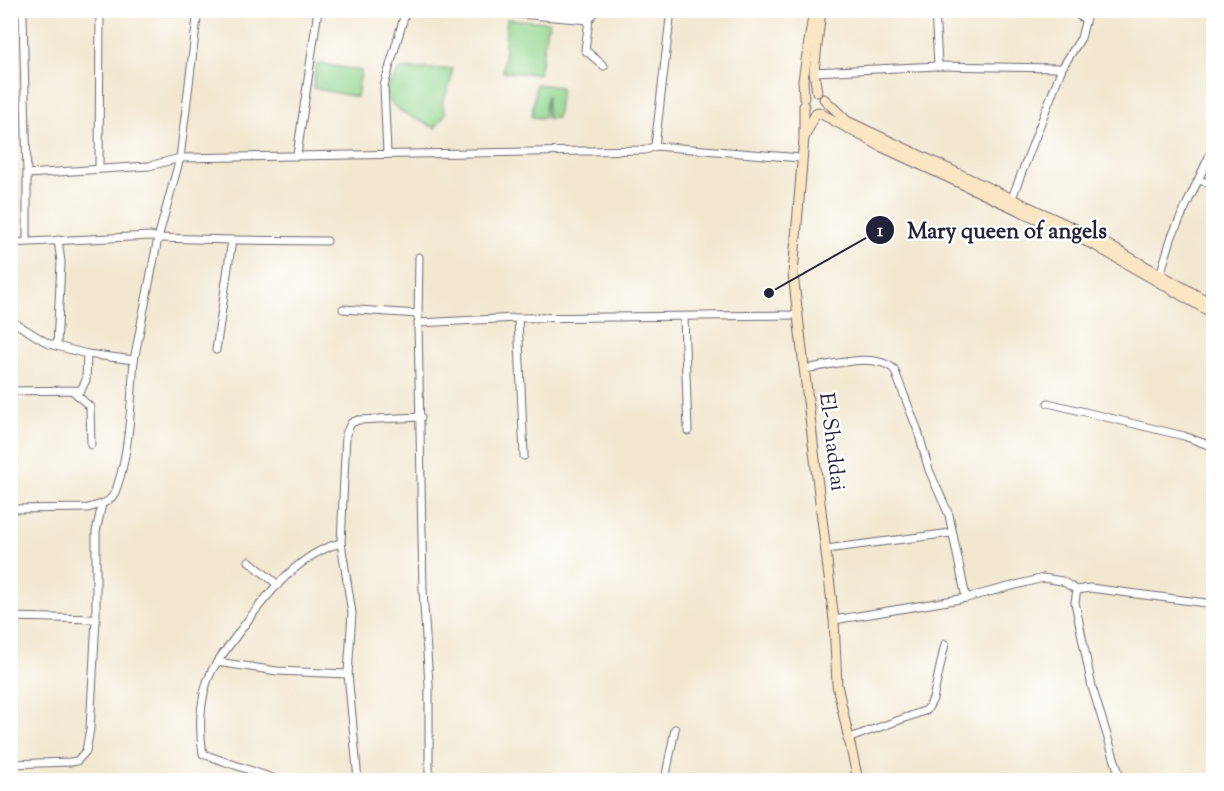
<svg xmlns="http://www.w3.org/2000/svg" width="1224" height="791" font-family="'Sorts Mill Goudy',serif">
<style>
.green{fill:#92d68e;stroke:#5a7c64;stroke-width:1.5}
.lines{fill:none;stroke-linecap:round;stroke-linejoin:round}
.street-casing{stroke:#6b676f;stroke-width:9}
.secondary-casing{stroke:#6b676f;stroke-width:11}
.street{stroke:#fff;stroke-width:7}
.secondary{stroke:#fbe6c3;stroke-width:9}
.labels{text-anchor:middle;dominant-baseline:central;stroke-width:5;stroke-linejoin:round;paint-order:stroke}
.street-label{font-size:21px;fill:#22223b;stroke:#fff}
.leader{fill:none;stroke:#22223b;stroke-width:2}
.callout-dot{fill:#22223b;stroke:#fff;stroke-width:2}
.mark-label{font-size:18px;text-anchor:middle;font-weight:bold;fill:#fff}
.callout-label{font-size:22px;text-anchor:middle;font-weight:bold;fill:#22223b;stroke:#fff;stroke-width:5;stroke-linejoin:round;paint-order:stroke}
</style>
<rect width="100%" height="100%" fill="#fff"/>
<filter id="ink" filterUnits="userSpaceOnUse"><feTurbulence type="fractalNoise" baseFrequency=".0167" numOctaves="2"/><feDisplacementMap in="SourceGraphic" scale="12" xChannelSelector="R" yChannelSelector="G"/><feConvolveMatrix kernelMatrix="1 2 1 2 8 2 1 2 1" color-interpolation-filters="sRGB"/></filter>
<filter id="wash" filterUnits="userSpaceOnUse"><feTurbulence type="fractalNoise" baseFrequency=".008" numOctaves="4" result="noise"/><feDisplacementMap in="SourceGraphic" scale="24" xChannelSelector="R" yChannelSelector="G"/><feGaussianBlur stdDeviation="1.35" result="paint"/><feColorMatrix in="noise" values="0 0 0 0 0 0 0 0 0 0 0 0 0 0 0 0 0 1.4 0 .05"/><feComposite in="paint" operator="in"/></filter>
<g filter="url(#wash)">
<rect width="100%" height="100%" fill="#f2e8d0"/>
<!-- green -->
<g class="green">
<path d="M507,19L548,22L550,26L547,27L539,74L503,72Z"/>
<path d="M324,64L361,71L357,97L313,88L316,65Z"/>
<path d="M400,69H452L451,81L442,104L446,113L435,128C416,117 394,114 384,91Z"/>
<path d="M536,84L561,87L557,118H547V94L544,118L532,117Z"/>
</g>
</g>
<g filter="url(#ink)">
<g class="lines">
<defs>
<g id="street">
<path d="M198,10L180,158L646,150L655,146L801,158"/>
<path d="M420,10L484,11L589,20L596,10"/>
<path d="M935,10L938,66"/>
<path d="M1069,10L1085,19"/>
<path d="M23,15L27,174"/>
<path d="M589,20L585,50L604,66"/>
<path d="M814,72L938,66L1062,68L1081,38L1088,10"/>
<path d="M655,146L671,10"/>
<path d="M387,153L384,86L406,10"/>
<path d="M297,155L318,10"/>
<path d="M99,168L100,10"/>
<path d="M1199,180L1214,185"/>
<path d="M1012,198L1062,68"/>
<path d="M232,240L327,241"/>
<path d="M27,241V174L149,166L180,158L158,238L232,240L216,350"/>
<path d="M10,243L150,236L158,238L134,360"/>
<path d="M1160,275L1172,236L1214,146"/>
<path d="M343,309L418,314"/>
<path d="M684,317L688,431"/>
<path d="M418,318L419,257"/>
<path d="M518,318L524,456"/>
<path d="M10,320L49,344L87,354"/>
<path d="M57,346L61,262L58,240"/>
<path d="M804,369C830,366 873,351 894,369L918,431L929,470L949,515L966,598L834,620"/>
<path d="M10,391L81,390L86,380L87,354L134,360C131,399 130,450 117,487C115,495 110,501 102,504"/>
<path d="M73,391L90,407L91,445"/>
<path d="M1048,403L1184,436L1214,447"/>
<path d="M10,509L88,508L102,504L96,532V619L90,729L86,751L77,761L70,762L10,764"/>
<path d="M826,549L951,533"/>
<path d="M249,561L278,585"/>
<path d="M966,598L1043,578L1062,581L1077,590"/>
<path d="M10,617L96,619"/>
<path d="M217,662C248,621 289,555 341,543"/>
<path d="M847,739L927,710L933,699L945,644"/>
<path d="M278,780L203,754C198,725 200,686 217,662L277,671L348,674"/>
<path d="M358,780L348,674L352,613L341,543L346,434L351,423L358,420L421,417"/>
<path d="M429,780V684L423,590L418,323L518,318L797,315"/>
<path d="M665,780L675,729"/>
<path d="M1121,780L1092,687L1075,602L1077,590L1090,588L1214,604"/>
</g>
<g id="secondary">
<path d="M817,92L814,72L821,10"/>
<path d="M804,98L803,80L814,10"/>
<path d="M824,99L847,121L1099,240L1214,305"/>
<path d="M804,106V138L793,274L834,620L837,685L858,780"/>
<path d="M818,112L882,147L1096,246L1214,314"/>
<path d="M805,136L816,113"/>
</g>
</defs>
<!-- street casing -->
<use href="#street" class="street-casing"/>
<!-- secondary casing -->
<use href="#secondary" class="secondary-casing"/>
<!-- street -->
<use href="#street" class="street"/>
<!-- secondary -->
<use href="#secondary" class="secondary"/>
</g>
</g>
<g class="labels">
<!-- street labels -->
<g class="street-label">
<text transform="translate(831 442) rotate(83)">El-Shaddai</text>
</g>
</g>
<!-- callouts -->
<path class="leader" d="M769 293L880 230"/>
<g class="callout-dot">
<circle cx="769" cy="293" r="6"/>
<circle cx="880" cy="230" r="15"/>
</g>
<g class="mark-label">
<text x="880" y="236">1</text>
</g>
<g class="callout-label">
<text x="1007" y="238">Mary queen of angels</text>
</g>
<!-- margin -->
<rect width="1224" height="791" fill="none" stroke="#fff" stroke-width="36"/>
</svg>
